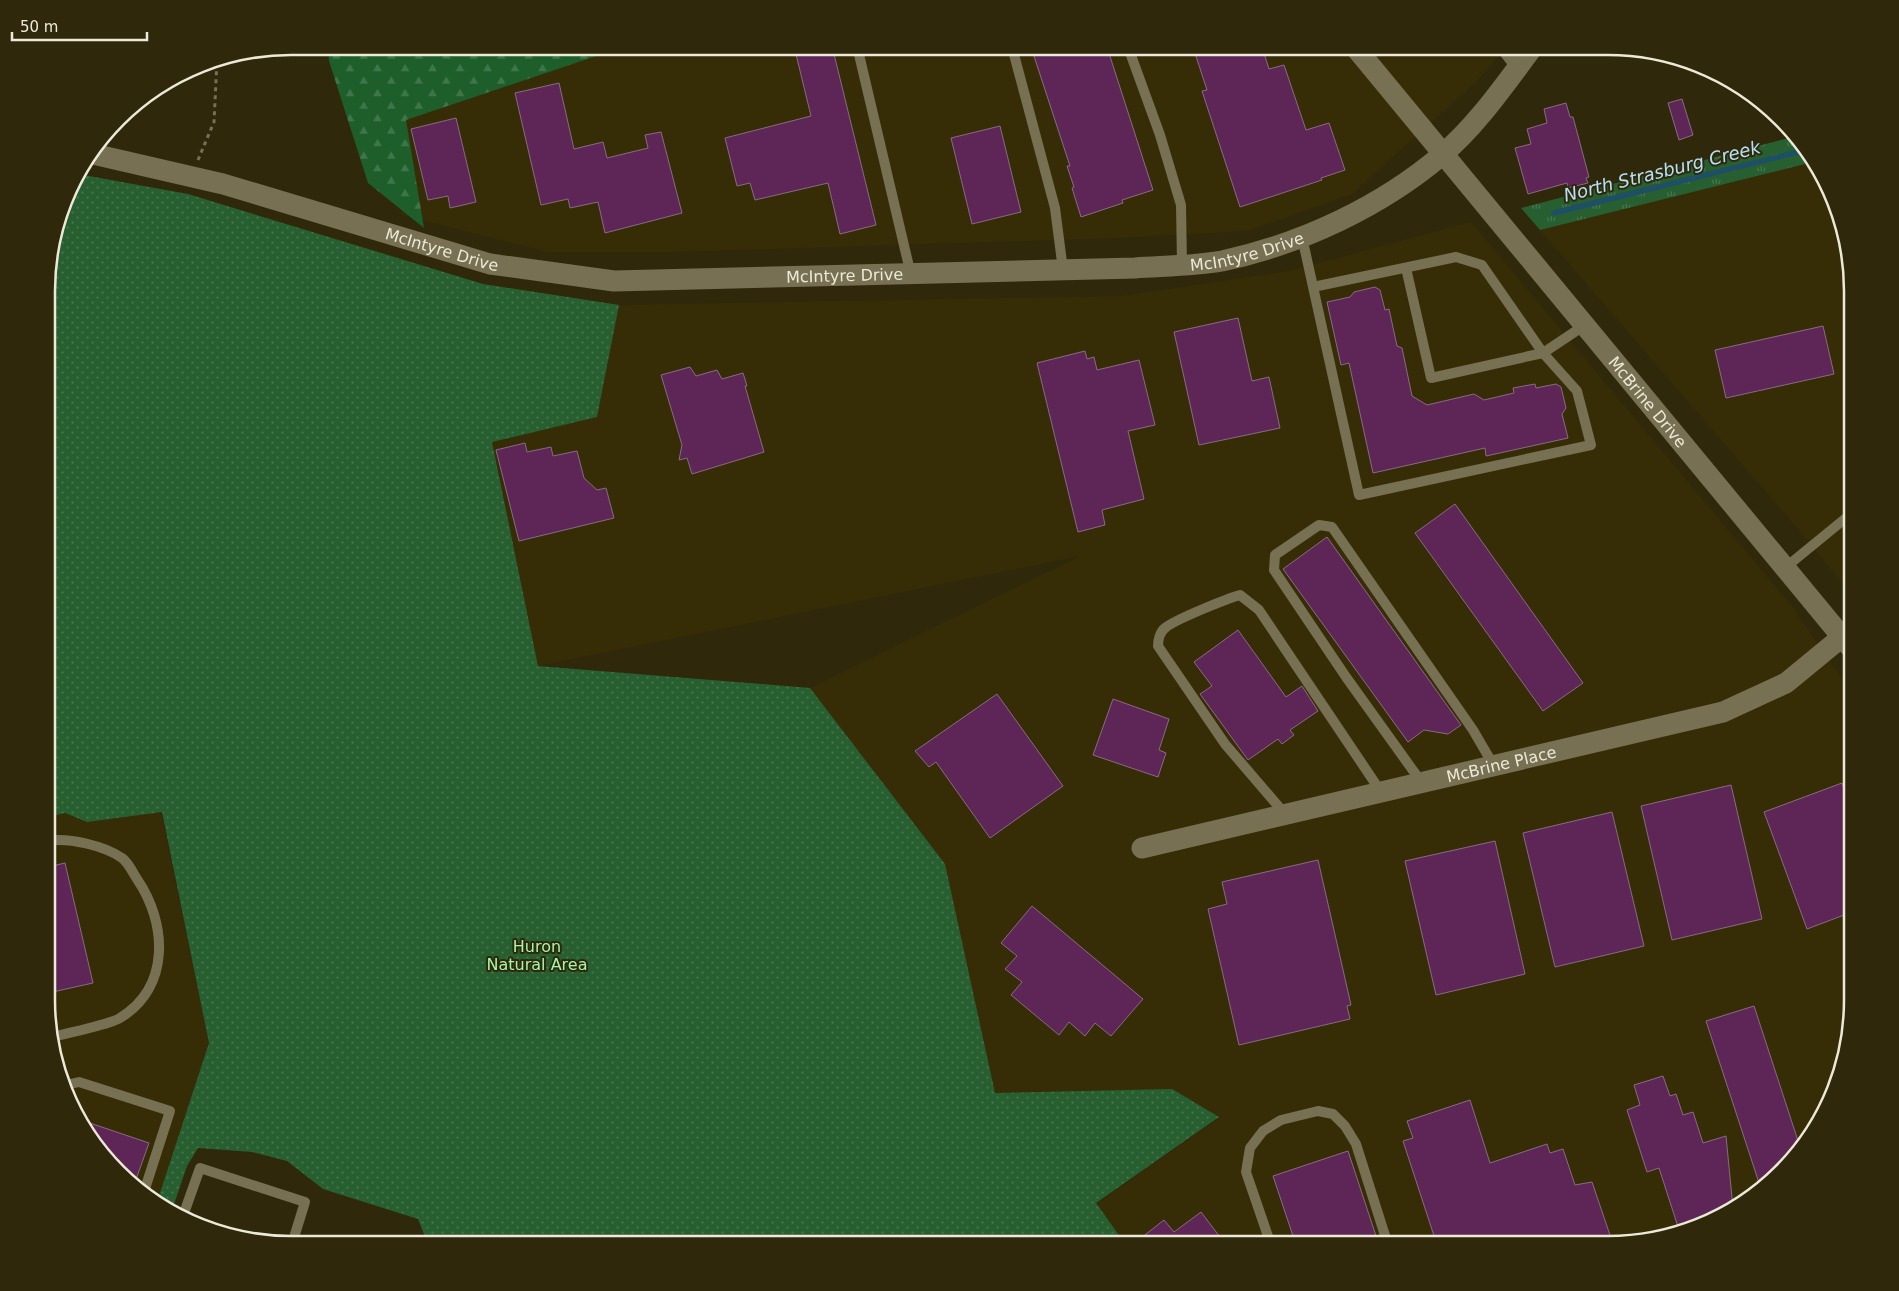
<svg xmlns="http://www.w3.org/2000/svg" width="1899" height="1291" font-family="'DejaVu Sans',sans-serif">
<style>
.built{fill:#362d07}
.grass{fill:url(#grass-tufts)}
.forest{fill:url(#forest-firs)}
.park{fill:url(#park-dots)}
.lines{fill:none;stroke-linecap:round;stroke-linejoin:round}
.stream{stroke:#1f4f64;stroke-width:5.5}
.building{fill:#5e2656;stroke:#866c81}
.path{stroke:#757057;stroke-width:3;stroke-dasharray:4 4;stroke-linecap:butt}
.service{stroke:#777052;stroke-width:10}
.minor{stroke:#777052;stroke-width:21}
.labels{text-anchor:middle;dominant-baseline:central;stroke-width:4;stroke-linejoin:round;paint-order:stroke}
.street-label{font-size:16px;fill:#ede9d9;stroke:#2f280b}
.park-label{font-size:16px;fill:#a0f7ab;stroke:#2f280b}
.water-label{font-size:18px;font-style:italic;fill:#b5e0f5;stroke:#2f280b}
.rim{fill:none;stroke:#ede9d9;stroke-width:2.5}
</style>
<defs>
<pattern id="grass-tufts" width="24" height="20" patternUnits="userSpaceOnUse" patternTransform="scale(1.25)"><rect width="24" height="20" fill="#275f31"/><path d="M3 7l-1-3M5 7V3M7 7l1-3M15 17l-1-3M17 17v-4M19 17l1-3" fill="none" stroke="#47764e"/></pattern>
<pattern id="forest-firs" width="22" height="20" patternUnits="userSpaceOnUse" patternTransform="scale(1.25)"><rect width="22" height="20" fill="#1d5e2b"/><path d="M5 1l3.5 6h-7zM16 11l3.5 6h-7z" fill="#3e7549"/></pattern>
<pattern id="park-dots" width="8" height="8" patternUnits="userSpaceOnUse" patternTransform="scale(1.25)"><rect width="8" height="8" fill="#275f31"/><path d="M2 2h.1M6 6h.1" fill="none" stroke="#47764e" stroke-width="1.8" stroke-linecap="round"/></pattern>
</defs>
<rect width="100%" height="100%" fill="#2f280b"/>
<!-- built -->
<g class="built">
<path d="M513,46L1507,47L1475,83L1352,194L1247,231L1117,238L672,252H547L402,215L378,86Z"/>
<path d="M1813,162L1827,183L1852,275V595L1798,529L1540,230Z"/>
<path d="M1471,222L1791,605L1852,693V1016L1840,1079L1802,1149L1769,1184L1716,1219L1671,1236L1608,1245H1126L1096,1204L1219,1118L995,1093L810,688L1080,556L538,666L492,442L597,417L619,305L1122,296L1289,271Z"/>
<path d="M161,812L209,1043L157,1202L142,1194L79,1122L48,1031V817L65,813L87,822Z"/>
</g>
<!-- grass -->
<path class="grass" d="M1796,136L1813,162L1540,230L1521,208Z"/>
<!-- forest -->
<path class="forest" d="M328,46H626L406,120L424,228L368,183L329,61Z"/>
<!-- park -->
<path class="park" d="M78,174L188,194L483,284L619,305L597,417L492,442L538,666L810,688L945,864L995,1093L1172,1089L1219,1117L1096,1203L1126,1245L428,1244L418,1219L323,1189L287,1161L252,1152L198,1148L187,1166L172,1210L157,1202L209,1043L162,812L87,822L65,813L48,817V260L72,183Z"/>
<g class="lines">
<!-- stream -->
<path class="stream" d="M1554,213L1806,150"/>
</g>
<!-- building -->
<g class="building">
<path d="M794,46H832L876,225L840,234L828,183L755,200L750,183L737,186L725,138L811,116Z"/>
<path d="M1031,47H1107L1153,190L1122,200L1123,203L1081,217L1072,188L1074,187L1067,166H1070Z"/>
<path d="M1193,47H1262L1269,69L1284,65L1306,130L1329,123L1345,170L1321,178L1322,180L1240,207L1202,91L1207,90Z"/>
<path d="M559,83L574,149L603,142L607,158L648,148L645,135L661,132L682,213L605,233L598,202L570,208L568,199L541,205L515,93Z"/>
<path d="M1682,99L1693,135L1679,140L1668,103Z"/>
<path d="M1566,103L1570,117H1573L1589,177L1586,178L1588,183L1568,188L1567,183L1528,194L1515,148L1531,144L1527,129L1547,123L1544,109Z"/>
<path d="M456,118L476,202L450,208L448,196L428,200L411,129Z"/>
<path d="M1000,126L1021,212L972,224L951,138Z"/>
<path d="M1375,287L1380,290L1385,310L1389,309L1397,346L1402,348L1412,396L1427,405L1474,394L1484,400L1514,393L1513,388L1535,384L1536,388L1556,384L1561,387L1566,408L1562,414L1568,438L1486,456L1485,448L1373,473L1349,363L1341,365L1327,302L1350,297L1354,292Z"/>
<path d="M1238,318L1252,381L1269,377L1280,428L1199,445L1174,332Z"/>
<path d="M1823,326L1834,374L1726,398L1715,350Z"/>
<path d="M1085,351L1087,359L1094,357L1097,370L1139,360L1155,425L1128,431L1144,499L1102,510L1105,525L1078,532L1037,363Z"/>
<path d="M690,367L696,376L717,370L722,379L743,373L747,386H745L764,452L692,474L687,458L679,460L682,445L661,375Z"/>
<path d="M525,443L527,452L551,447L553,456L577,451L584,478L597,490L606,488L614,518L519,541L496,450Z"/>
<path d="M1455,504L1583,683L1543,711L1415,533Z"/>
<path d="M1327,537L1461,725L1448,734L1424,730L1408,742L1283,569Z"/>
<path d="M1238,630L1286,697L1302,686L1318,711L1290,730L1294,735L1282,744L1278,739L1248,760L1200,694L1212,686L1194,662Z"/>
<path d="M997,694L1063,786L990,838L936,762L929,767L915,751Z"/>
<path d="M1113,699L1169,719L1159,750L1166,753L1158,777L1093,755Z"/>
<path d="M1842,783L1852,810V912L1807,929L1764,812Z"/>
<path d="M1731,785L1762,919L1672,940L1641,806Z"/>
<path d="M1612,812L1644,946L1555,967L1523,833Z"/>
<path d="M1495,841L1525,974L1436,995L1405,861Z"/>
<path d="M1318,860L1351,1005L1347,1006L1350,1019L1239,1045L1208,909L1227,904L1222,882Z"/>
<path d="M65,863L93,983L48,993V867Z"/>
<path d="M1032,906L1143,999L1111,1036L1095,1023L1085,1036L1069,1022L1059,1035L1011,995L1022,982L1005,969L1017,956L1001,943Z"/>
<path d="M1754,1006L1801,1150L1769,1184L1761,1189L1706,1021Z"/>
<path d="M1663,1076L1670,1096L1676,1094L1683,1115L1693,1112L1703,1143L1726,1136L1733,1208L1716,1219L1680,1233L1659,1168L1647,1172L1627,1110L1640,1105L1634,1085Z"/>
<path d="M1470,1100L1490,1163L1547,1144L1550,1153L1563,1149L1575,1185L1592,1182L1613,1244L1437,1245L1403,1141L1413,1138L1407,1121Z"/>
<path d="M78,1119L149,1143L134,1185L79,1122Z"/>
<path d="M1348,1151L1379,1245H1296L1273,1176Z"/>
<path d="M1201,1212L1226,1245H1132L1164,1220L1174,1232Z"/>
</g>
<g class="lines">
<!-- path -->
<path class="path" d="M198,160L214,122L217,61"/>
<!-- service -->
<g class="service">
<path d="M857,46L911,275"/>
<path d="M1012,47L1055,208L1063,270"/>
<path d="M1128,47L1160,135L1181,205L1182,264"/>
<path d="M1500,47L1517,69"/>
<path d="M1364,57L1376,47"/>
<path d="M1302,237L1359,495L1591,445L1577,391L1543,353L1482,265L1456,257L1313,287"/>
<path d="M1406,268L1431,378L1543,353L1585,325"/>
<path d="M1786,567L1852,513"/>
<path d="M1422,783L1346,677L1274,570L1275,555L1319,525L1332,527L1473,730L1494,766"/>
<path d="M1285,814L1225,744L1158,646C1158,640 1160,632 1165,628C1174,620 1226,599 1240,595L1259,610L1381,792"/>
<path d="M48,841C68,837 105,846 122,858C128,862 133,873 137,879C167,923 171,987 120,1018C109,1025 66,1033 50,1038"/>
<path d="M66,1085L79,1082L170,1111L143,1195"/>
<path d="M183,1216L200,1168L305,1202L292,1244"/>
<path d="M1271,1245L1246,1172L1250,1148L1263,1131L1281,1120L1318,1111L1333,1114L1345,1126L1356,1144L1388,1245"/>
</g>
<!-- minor -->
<g class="minor">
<path id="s1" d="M1355,47L1852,649"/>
<path id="s2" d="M93,154L223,184L490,264L614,281L1135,268C1163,266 1194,266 1222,261C1301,244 1381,207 1443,154C1478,124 1505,84 1533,47"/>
<path id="s3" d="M1142,848L1723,712L1786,683L1842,637"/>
</g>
</g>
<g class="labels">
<!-- street labels -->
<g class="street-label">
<text stroke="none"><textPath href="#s2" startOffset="1172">McIntyre Drive</textPath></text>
<text stroke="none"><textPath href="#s2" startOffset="362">McIntyre Drive</textPath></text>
<text stroke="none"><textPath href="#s2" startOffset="768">McIntyre Drive</textPath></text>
<text stroke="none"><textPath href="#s1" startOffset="460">McBrine Drive</textPath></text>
<text stroke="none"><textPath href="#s3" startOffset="369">McBrine Place</textPath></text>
</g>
<!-- park labels -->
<g class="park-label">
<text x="537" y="946">Huron<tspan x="537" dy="18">Natural Area</tspan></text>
</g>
<!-- water labels -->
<g class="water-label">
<text transform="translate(1662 171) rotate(-14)">North Strasburg Creek</text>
</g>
</g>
<!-- crop -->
<path d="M0 0H1899V1291H0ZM291 55H1608A236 236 0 0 1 1844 291V1000A236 236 0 0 1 1608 1236H291A236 236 0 0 1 55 1000V291A236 236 0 0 1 291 55Z" fill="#2f280b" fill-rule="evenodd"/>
<path class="rim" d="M291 55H1608A236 236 0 0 1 1844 291V1000A236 236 0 0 1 1608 1236H291A236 236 0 0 1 55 1000V291A236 236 0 0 1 291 55Z"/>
<!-- scale -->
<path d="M12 32v8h135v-8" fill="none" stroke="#ede9d9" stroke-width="2.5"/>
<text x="20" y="32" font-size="15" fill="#ede9d9" stroke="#2f280b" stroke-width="4" paint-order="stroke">50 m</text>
</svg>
